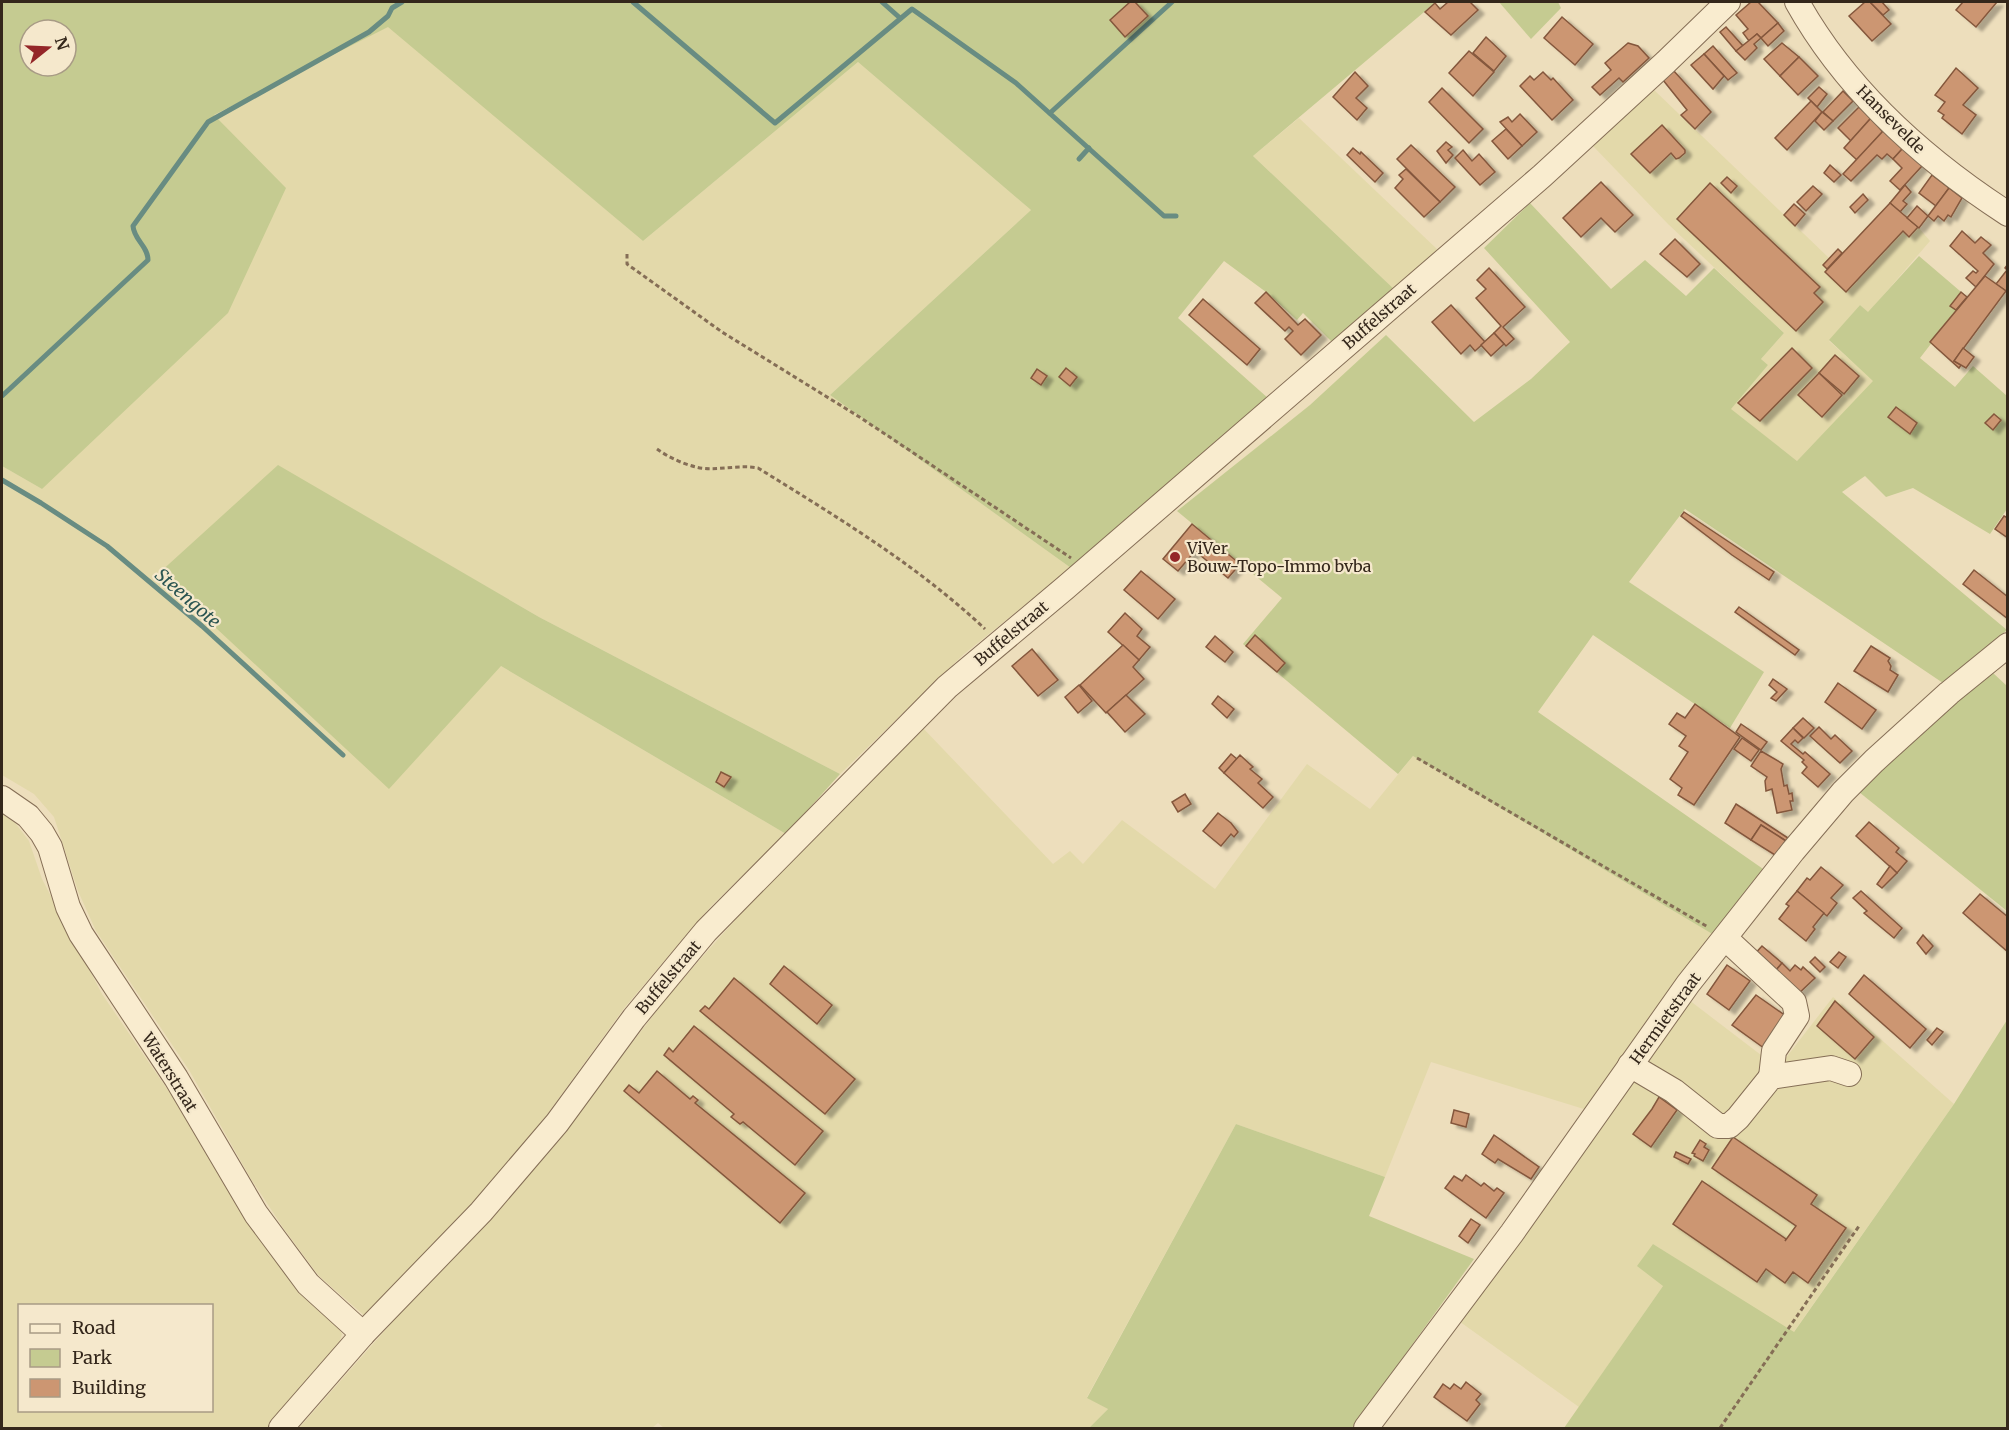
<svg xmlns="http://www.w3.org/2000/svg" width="2009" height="1430" font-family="Merriweather,serif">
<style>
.farmland{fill:#e3d9aa;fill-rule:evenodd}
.green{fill:#c5cb91;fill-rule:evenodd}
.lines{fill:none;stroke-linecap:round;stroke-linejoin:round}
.stream{stroke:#688c82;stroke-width:5}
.building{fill:#cc9672;stroke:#84573c;stroke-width:1.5;filter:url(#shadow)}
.minor-casing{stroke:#856e56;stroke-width:26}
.path{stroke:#856e56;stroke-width:3;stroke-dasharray:4.5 3;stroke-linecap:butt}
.minor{stroke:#f9eccf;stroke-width:24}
.poi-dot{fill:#942628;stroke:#f5e8cc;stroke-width:2}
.labels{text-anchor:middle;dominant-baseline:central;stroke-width:4.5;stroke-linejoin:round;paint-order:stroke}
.street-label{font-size:16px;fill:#34271b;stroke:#f5e8cc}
.poi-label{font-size:16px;fill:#34271b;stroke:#f5e8cc;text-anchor:start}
.water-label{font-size:18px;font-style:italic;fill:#2a5451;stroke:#f5e8cc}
</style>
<defs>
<filter id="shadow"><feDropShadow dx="6" dy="4" stdDeviation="1.5" flood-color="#0004"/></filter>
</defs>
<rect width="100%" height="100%" fill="#eddebc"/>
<!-- farmland -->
<g class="farmland">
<path d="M389,26L643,241L858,62L1031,210L830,395L1071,568L964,654L840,774L539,617L278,466L501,666L786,834L711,906L625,1007L519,1153L366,1317L319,1276L284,1229L251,1179L189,1070L96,931L78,891L54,817L34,794L2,775V466L42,489L214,115Z"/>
<path d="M1653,89L1829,258L1838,249L1842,253L1890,203L1919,228L1930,241L1868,313L1860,305L1829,341L1874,381L1797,461L1730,409L1768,365L1761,359L1784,333L1668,224L1593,146Z"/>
<path d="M1299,118L1439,251L1395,290L1253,156Z"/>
<path d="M921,726L1053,864L1070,851L1083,864L1122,820L1215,889L1307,764L1370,809L1413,756L1714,935L1587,1110L1431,1062L1385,1177L1236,1124L1087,1397L1108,1409L1089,1428H664L658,1423L652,1428H299L589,1099L672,991L762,890Z"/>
<path d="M2,813L13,820L29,841L42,879L102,994L187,1118L336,1323L342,1334L338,1346L268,1428H2ZM20,1306H212V1410H20Z"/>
<path d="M1833,997L1954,1104L1793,1333L1653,1244L1663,1286L1579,1407L1456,1319L1689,1000L1778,1068Z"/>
</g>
<!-- green -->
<g class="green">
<path d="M2,2H1436L1253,156L1395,290L1335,345L1303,313L1297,320L1266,292L1224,261L1178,318L1269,399L1071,568L830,395L1031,210L858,62L643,241L388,27L214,115L286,188L228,313L42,489L2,466ZM30,30H66V66H30Z"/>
<path d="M1499,2H1558L1561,8L1531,39Z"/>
<path d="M1530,203L1611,289L1645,260L1686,296L1714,268L1784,333L1761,359L1768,365L1731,409L1797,461L1873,381L1829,340L1860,305L1868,312L1919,256L1967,297L1920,358L1955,387L1973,366L2007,396V509L1990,534L1913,488L1886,497L1865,476L1842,492L2007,630L1943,683L1685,509L1629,582L1764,672L1730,728L1593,635L1538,712L1766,871L1714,935L1413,756L1398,774L1243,644L1282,598L1177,511L1310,405L1386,335L1474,422L1531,379L1570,342L1484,248Z"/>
<path d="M278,465L539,617L840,774L786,834L501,666L389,789L158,574Z"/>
<path d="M1993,673L2007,686V911L1859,792L1935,720Z"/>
<path d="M2007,1020V1428H1564L1663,1286L1637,1266L1653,1244L1794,1332L1954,1104Z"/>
<path d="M1236,1124L1385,1177L1369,1216L1474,1259L1352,1428H1089L1108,1409L1087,1398Z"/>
</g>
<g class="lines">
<!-- stream -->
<g class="stream">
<path d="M633,2L775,123L912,9L1016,83L1164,216H1176"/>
<path d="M882,2L900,18"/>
<path d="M1050,113L1172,2"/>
<path d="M1079,159L1089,148"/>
<path d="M2,396L148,260C148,246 134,240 133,226L208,122L369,32L388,16L392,8L402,2"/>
<path d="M2,480L41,503L107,546L202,626L343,755"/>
</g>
</g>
<!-- building -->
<g class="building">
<path d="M1130,2H1135L1148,16L1125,37L1110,20Z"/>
<path d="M1448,2H1470L1478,10L1451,35L1425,12L1435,3L1440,9Z"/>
<path d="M1751,2H1758L1778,23L1761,38L1757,34L1749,41L1743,33L1748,29L1736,15Z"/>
<path d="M1865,2H1870L1891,24L1872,41L1849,16Z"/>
<path d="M1870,2H1882L1889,10L1883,15Z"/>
<path d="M1963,2H1997L1976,27L1956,10Z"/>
<path d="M1562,17L1593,44L1575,65L1544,38Z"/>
<path d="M1778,23L1784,31L1768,46L1761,38Z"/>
<path d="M1726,27L1743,46L1736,51L1720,32Z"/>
<path d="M1757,34L1761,38L1754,44L1757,48L1745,60L1736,51Z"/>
<path d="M1486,37L1506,56L1494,71L1473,53Z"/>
<path d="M1628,43L1638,46L1649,58L1623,82L1619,78L1600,95L1592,87L1611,70L1605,63Z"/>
<path d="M1782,43L1799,57L1780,76L1764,59Z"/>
<path d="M1713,46L1737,73L1728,80L1704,54Z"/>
<path d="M1469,51L1494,72L1473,96L1449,73Z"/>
<path d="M1704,54L1724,76L1713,89L1691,65Z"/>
<path d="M1799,57L1818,76L1798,95L1780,76Z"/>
<path d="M1956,68L1978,88L1963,105L1976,115L1962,134L1942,118L1944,115L1938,111L1945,102L1935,95Z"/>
<path d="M1673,70L1711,112L1695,129L1681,115L1687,110L1663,80Z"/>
<path d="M1355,72L1368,86L1356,98L1367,108L1357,120L1333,97Z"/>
<path d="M1543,72L1551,80L1553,78L1573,100L1552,120L1520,86L1530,76L1534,80Z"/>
<path d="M1819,87L1827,94L1817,107L1808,98Z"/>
<path d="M1442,88L1483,129L1469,143L1429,102Z"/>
<path d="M1843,91L1853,101L1833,121L1823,112Z"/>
<path d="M1811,101L1822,112L1787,150L1775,138Z"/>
<path d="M1859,107L1871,118L1851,141L1838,128Z"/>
<path d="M1822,112L1833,121L1824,130L1815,121Z"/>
<path d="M1520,114L1537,132L1522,146L1500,122L1508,117L1512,122Z"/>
<path d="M1871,118L1882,131L1884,130L1857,160L1844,148Z"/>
<path d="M1662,125L1685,150V153L1679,158L1676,159L1671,153L1650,173L1631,154Z"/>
<path d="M1506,129L1522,146L1508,159L1492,141Z"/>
<path d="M1884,130L1903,148L1893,159L1887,154L1882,159L1877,155L1851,181L1843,174Z"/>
<path d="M1446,142L1452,147L1448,150L1453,155L1446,163L1437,151Z"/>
<path d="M1411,145L1455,187L1440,202L1397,159Z"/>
<path d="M1353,148L1360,154L1361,152L1383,173L1375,182L1347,155Z"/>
<path d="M1903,148L1922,166L1900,190L1890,181L1902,168L1893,159Z"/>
<path d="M1463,150L1472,161L1479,154L1495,172L1480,185L1455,158Z"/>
<path d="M1830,165L1841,175L1834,182L1824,173Z"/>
<path d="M1406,169L1440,202L1424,217L1395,188L1403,179L1399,175Z"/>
<path d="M1932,175L1949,188L1936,206L1919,193Z"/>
<path d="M1727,177L1737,186L1731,193L1721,183Z"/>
<path d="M1601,182L1633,215L1615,232L1601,218L1581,237L1563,218Z"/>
<path d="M1710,183L1820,287L1814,293L1823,302L1796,331L1677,219Z"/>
<path d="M1905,185L1911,192L1903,201L1907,204L1900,212L1890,203Z"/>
<path d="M1813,186L1822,194L1806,211L1797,202Z"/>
<path d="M1949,188L1962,198L1951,217L1948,215L1944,221L1938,216L1934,221L1928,216Z"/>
<path d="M1863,194L1868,200L1855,213L1850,207Z"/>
<path d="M1890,203L1918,227L1909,237L1903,231L1846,292L1825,272Z"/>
<path d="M1794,204L1805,214L1795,226L1784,215Z"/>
<path d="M1917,206L1928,216L1919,228L1907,218Z"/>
<path d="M1962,231L1975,243L1981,237L1991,245L1983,253L1994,264L1976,287L1966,278L1973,271L1976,273L1978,271L1950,246Z"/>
<path d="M1675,239L1700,264L1687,277L1660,254Z"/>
<path d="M1838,249L1842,253L1827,269L1823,265Z"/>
<path d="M2008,264V289L2006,291L1996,284L2007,270L2005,268Z"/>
<path d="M1489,268L1525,307L1503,327L1514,339L1506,346L1494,333L1501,326L1476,298L1486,289L1477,280Z"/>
<path d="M1985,276L2006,291L1954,361L1961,365L1959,368L1930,342Z"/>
<path d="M1266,292L1298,325L1305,319L1321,335L1301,355L1285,339L1293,331L1289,327L1285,331L1255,303Z"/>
<path d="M1961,292L1967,297L1956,310L1950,306Z"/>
<path d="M1203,299L1260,349L1247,365L1189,315Z"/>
<path d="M1451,305L1485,342L1475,351L1470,345L1461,354L1432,322Z"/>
<path d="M1494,333L1504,344L1491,356L1481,345Z"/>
<path d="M1792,348L1812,368L1760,421L1738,403Z"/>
<path d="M1963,348L1974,357L1966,368L1954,361Z"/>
<path d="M1835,355L1859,376L1844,394L1819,373Z"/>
<path d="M1066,368L1077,377L1070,386L1059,377Z"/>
<path d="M1037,369L1047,376L1041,385L1031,378Z"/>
<path d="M1819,373L1842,395L1822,417L1798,395Z"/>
<path d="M1896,407L1917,423L1910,434L1888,417Z"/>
<path d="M1994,414L2001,420L1993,430L1985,423Z"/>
<path d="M1684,512L1774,572L1769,580L1732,555L1681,516Z"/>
<path d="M2004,516L2008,518V538L1995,529Z"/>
<path d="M1192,524L1240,564L1228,578L1195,551L1178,571L1163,559Z"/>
<path d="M1974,570L2008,597V619L1963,584Z"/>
<path d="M1141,571L1175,599L1158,619L1124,590Z"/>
<path d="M1739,607L1799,650L1795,655L1735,612Z"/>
<path d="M1125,613L1142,629L1137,636L1150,647L1139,660L1108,632Z"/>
<path d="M1255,635L1285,663L1277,672L1246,646Z"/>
<path d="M1215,636L1233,652L1225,662L1206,647Z"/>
<path d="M1123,645L1139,660L1133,667L1144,679L1106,713L1080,685Z"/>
<path d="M1871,646L1890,658L1888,661L1891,666L1890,670L1898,675L1888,692L1854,671Z"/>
<path d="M1032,649L1058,680L1038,696L1012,666Z"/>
<path d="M1773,679L1787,689L1776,701L1771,698L1777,692L1769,685Z"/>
<path d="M1838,683L1876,710L1862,729L1825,702Z"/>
<path d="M1079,685L1092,701L1078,713L1065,697Z"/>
<path d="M1126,695L1145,714L1125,732L1107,712Z"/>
<path d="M1218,696L1234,709L1227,718L1212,704Z"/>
<path d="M1695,704L1740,737L1694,805L1678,795L1682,788L1670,779L1688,752L1679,746L1686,736L1669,724L1677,713L1685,718Z"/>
<path d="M1803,718L1814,728L1804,738L1793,728Z"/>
<path d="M1741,724L1767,742L1761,750L1736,732Z"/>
<path d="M1819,727L1831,739L1835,735L1852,751L1840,763L1810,736Z"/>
<path d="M1793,728L1803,738L1798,743L1795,740L1791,744L1803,754L1805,752L1830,774L1818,787L1802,773L1807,767L1802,762L1804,760L1781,741Z"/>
<path d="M1742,738L1759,750L1751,761L1734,749Z"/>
<path d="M1761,751L1783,764L1781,769L1784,786L1787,785L1789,794L1792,793L1793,801H1790L1792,810L1777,813L1772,789L1766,791L1765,781L1767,777L1751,766Z"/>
<path d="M1231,754L1237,759L1224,773L1219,768Z"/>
<path d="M1240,755L1253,767L1250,769L1262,779L1258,783L1273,797L1263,808L1224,773Z"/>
<path d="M721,772L731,777L724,787L716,782Z"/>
<path d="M1185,794L1191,804L1178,812L1172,802Z"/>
<path d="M1736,804L1788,838L1786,841L1761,825L1751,840L1725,823Z"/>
<path d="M1218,813L1231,823L1238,832L1234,837L1231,834L1221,846L1203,831Z"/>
<path d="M1869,822L1899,848L1896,852L1907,861L1897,873L1856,836Z"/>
<path d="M1761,825L1786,841L1775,855L1751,840Z"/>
<path d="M1890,866L1897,873L1882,888L1877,884Z"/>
<path d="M1821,867L1843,885L1831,898L1837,903L1827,916L1797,891L1807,878L1810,880Z"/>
<path d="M1797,891L1824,913L1813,927L1815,929L1806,941L1779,919L1789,906L1786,904Z"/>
<path d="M1861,891L1902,928L1894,938L1864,913L1867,911L1853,898Z"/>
<path d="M1980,894L2008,917V952L1963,913Z"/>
<path d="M1923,935L1933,946L1926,954L1917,943Z"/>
<path d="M1762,946L1782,963L1772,975L1752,957Z"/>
<path d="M1839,952L1846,957L1838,968L1830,962Z"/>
<path d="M1815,957L1825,967L1820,972L1810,962Z"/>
<path d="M1782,963L1790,971L1795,965L1801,970L1803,967L1815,978L1796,996L1772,975Z"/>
<path d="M1727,965L1750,981L1729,1010L1707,994Z"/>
<path d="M784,966L832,1005L817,1024L770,984Z"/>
<path d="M1864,975L1926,1029L1910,1048L1849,994Z"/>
<path d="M734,978L855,1079L825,1114L700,1011L705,1006L709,1009Z"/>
<path d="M1756,995L1786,1016L1768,1051L1732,1025Z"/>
<path d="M1835,1001L1874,1037L1855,1059L1817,1026Z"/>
<path d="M694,1026L823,1131L795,1165L743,1122L740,1124L731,1117L734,1114L664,1055L669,1048L673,1052Z"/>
<path d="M1937,1028L1943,1032L1932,1045L1927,1040Z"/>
<path d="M657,1071L690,1099L693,1096L698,1100L695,1103L805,1193L780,1223L624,1091L629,1085L639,1093Z"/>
<path d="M1659,1097L1677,1110L1651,1147L1633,1134L1652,1109Z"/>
<path d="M1454,1110L1469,1114L1466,1127L1451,1123Z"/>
<path d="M1494,1135L1539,1167L1531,1179L1498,1159L1495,1163L1482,1154Z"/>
<path d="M1733,1137L1817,1195L1811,1204L1846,1228L1808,1283L1793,1272L1785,1283L1766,1269L1757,1282L1673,1224L1702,1181L1786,1239L1785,1241L1796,1226L1712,1168Z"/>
<path d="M1700,1140L1706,1144L1704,1147L1709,1150L1703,1161L1694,1156L1695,1154L1692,1153Z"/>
<path d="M1676,1152L1691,1159L1688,1164L1674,1157Z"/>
<path d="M1466,1175L1481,1186L1484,1183L1494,1191L1497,1188L1504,1193L1486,1218L1445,1188L1454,1176L1462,1181Z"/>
<path d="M1471,1219L1480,1225L1468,1243L1459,1236Z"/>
<path d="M1466,1382L1481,1394L1476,1400L1480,1404L1467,1421L1434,1397L1443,1384L1450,1389L1454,1384L1461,1389Z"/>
</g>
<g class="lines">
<defs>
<g id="minor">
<path d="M1797,2C1846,90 1923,159 2008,214"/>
<path d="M2,798L28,816L42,833L50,847L68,907L81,934L176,1078L256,1214L308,1284L363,1334"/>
<path d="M1725,938L1794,1002L1797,1016L1774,1051L1771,1077"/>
<path d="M1630,1065L1674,1091L1718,1126H1729L1738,1118L1771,1077L1831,1068L1849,1074"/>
<path d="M281,1428L363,1334L481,1212L557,1123L634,1018L706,931L947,687L1065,588L1542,176L1666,62L1728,2"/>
<path d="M1366,1428L1512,1233L1688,984L1793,851L1843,792L1874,761L1949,693L2008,645"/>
</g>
</defs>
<!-- minor casing -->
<use href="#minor" class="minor-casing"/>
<!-- path -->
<g class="path">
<path d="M627,254V264L722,332L861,418L1071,558"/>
<path d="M657,449C668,457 683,464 696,467C714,472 738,464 758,468C837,517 917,565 985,629"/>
<path d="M1417,758L1708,927"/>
<path d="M1720,1428L1859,1226"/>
</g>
<!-- minor -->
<use href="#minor" class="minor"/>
</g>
<!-- markers -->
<circle class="poi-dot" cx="1175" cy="557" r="6"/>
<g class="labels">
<!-- street labels -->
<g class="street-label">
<text transform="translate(1891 119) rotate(45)">Hansevelde</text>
<text transform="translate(1379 316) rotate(-41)">Buffelstraat</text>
<text transform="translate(1011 633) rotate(-40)">Buffelstraat</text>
<text transform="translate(668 977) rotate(-50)">Buffelstraat</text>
<text transform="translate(1665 1018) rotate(-54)">Hermietstraat</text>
<text transform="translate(170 1072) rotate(58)">Waterstraat</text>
</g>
<!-- poi labels -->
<g class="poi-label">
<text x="1187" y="548">ViVer<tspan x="1187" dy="18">Bouw-Topo-Immo bvba</tspan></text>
</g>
<!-- water labels -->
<g class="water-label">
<text transform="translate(188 598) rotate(41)">Steengote</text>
</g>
</g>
<!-- border -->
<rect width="2009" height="1430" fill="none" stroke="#34271b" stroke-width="6"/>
<!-- legend -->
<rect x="18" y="1304" width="195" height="108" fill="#f5e8cc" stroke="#a89b85" stroke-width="1.5"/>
<rect x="30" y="1324" width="30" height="9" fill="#f9eccf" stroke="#a89b85" stroke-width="1.5"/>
<text x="72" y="1334" font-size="18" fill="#34271b">Road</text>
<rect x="30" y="1349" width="30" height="18" fill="#c5cb91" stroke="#a89b85" stroke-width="1.5"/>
<text x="72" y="1364" font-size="18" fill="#34271b">Park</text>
<rect x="30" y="1379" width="30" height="18" fill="#cc9672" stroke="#a89b85" stroke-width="1.5"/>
<text x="72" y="1394" font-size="18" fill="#34271b">Building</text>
<!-- north arrow -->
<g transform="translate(48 48) rotate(72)"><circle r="28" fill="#f5e8cc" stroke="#a89b85" stroke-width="1.5"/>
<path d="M0-4.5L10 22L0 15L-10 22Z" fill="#942628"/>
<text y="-9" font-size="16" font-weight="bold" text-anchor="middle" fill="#34271b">N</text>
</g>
</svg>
